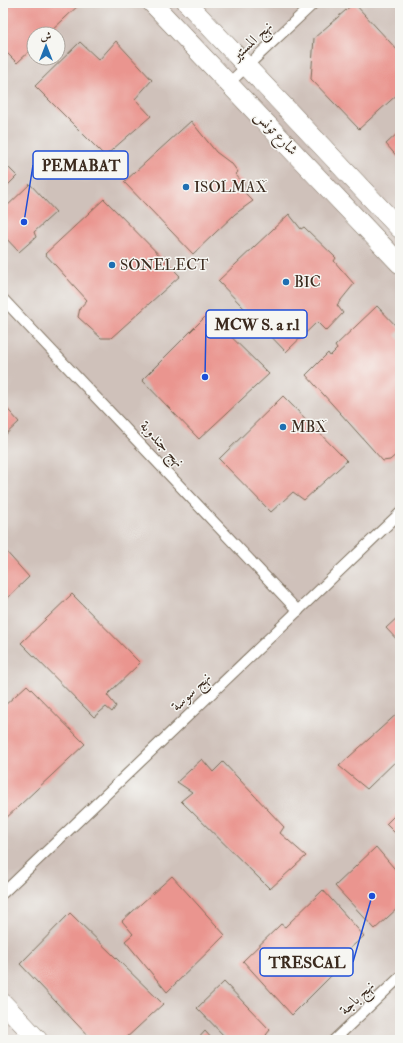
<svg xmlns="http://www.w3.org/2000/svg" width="403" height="1043" font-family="'IM FELL Double Pica',Amiri,serif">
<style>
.industrial{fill:#cfc1ba;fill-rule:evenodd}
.building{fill:#ea958f}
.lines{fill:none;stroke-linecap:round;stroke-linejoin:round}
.lane-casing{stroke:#796b58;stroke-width:12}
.street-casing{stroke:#796b58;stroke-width:20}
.lane{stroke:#fff;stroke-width:10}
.street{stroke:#fff;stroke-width:19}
.poi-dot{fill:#1f6fb2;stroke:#f6f6f2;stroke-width:1.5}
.labels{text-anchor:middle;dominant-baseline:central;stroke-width:3;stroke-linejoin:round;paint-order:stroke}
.street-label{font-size:15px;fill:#3b2a1e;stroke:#f6f6f2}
.poi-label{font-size:15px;fill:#3b2a1e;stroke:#f6f6f2;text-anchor:start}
.leader{fill:none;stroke:#1d4ed8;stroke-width:1.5}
.callout-dot{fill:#1d4ed8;stroke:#f6f6f2;stroke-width:1.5}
.callout{fill:#f6f6f2;stroke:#1d4ed8;stroke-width:1.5}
.callout-label{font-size:16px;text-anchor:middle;font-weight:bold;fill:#3b2a1e}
</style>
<rect width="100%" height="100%" fill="#f6f6f2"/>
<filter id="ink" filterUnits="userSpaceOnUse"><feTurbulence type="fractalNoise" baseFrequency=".025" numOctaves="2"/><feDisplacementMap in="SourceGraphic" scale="8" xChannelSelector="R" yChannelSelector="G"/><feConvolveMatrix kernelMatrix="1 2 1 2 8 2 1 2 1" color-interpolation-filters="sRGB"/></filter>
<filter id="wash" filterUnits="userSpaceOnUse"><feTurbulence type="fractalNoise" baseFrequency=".012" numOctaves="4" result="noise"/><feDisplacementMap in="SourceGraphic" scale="16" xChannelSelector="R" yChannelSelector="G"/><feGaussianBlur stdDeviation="0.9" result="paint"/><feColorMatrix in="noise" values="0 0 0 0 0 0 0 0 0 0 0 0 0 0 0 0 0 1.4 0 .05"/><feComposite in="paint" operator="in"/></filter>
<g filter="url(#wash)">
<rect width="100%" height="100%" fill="#ebe3c4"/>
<!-- industrial -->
<path class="industrial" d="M3,3H400V1040H3ZM34,34H58V58H34Z"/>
<g id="blocks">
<!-- building -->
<g class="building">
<path d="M3,3H81L48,34H34V47L17,63L3,49Z"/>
<path d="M354,3L400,53V92L359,129L311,79L314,38Z"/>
<path d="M116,41L152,80L135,99L151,116L105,156L35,86L80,42L99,60Z"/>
<path d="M191,121L216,152L232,164L238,172L235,174L244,184L242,190L253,201L235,214L193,254L124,182Z"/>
<path d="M400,131V160L386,144Z"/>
<path d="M3,162L17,176L3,190Z"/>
<path d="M30,184L56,212L34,232L36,237L19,252L3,235V210Z"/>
<path d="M104,199L180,276L111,338H101L78,317L80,308L87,300L45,254Z"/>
<path d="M289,214L301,229L304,227L336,258L334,261L354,284L337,305L343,313L326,331L317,322L286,352L218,281Z"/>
<path d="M377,306L400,330L395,335L400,341V451L390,460L383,461L306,375L328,353L330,356L337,349L335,346Z"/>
<path d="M208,314L269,374L199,439L142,380Z"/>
<path d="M283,396L347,461L304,500L293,492L271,512L219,459Z"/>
<path d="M3,404L19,422L3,437Z"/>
<path d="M3,548L29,577L3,602Z"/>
<path d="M72,594L140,663L107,695L116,706L112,712L106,707L94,717L21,643Z"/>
<path d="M400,615V643L386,628Z"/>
<path d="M27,685L85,744L3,821V707Z"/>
<path d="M400,711V757L367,789L339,766Z"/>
<path d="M202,759L213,772L223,762L284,827L280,833L306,856L270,889L181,801L192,792L177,782Z"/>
<path d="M400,810V838L386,824Z"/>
<path d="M376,847L400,875V906L375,929L335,886Z"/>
<path d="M172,876L225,935L167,992L125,941L133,934L122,921Z"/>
<path d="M323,890L364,936L330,966L335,972L292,1015L243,961L281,924L285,927Z"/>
<path d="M70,913L163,1004L124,1040H92L20,964Z"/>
<path d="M224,982L270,1030L266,1035L271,1040H228L197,1008Z"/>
<path d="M205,1031L213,1040H197Z"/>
</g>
</g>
</g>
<g filter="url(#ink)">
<use href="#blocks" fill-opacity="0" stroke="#796b58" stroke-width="1"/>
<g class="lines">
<defs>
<g id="lane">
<path d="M228,84L314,3"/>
<path d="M3,299L298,611"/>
<path d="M3,893L400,513"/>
<path d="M334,1040L400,977"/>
</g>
<g id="street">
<path d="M152,3L400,264"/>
<path d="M187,3L400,229"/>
<path d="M3,1003L38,1040"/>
</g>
</defs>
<!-- lane casing -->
<use href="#lane" class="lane-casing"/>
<!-- street casing -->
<use href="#street" class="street-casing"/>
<!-- lane -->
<use href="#lane" class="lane"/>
<!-- street -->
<use href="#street" class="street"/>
</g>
</g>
<!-- markers -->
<g class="poi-dot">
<circle cx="186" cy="187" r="4"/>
<circle cx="112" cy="265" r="4"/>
<circle cx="286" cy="282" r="4"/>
<circle cx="283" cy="427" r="4"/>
</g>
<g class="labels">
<!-- street labels -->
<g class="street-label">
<text transform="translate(252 41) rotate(-43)">نهج المستير</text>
<text transform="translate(276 133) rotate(46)">شارع تونس</text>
<text transform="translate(162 444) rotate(47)">نهج جندوبة</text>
<text transform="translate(191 692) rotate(-44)">نهج سوسة</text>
<text transform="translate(357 998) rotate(-44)">نهج باجة</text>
</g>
<!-- poi labels -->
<g class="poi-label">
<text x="194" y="187">ISOLMAX</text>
<text x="120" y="265">SONELECT</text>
<text x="294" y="282">BIC</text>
<text x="291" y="427">MBX</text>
</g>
</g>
<!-- callouts -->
<path class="leader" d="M24 222L33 165M205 377L206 324M372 896L353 962"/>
<g class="callout-dot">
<circle cx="24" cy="222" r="4"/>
<circle cx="205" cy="377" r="4"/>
<circle cx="372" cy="896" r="4"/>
</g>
<g class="callout">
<rect x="33" y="151" width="95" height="28" rx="4"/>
<rect x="206" y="310" width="101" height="28" rx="4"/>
<rect x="260" y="948" width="93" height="28" rx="4"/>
</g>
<g class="callout-label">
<text x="81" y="171">PEMABAT</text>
<text x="257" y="330">MCW S. a r.l</text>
<text x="307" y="968">TRESCAL</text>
</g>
<!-- margin -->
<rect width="403" height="1043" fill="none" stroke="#f6f6f2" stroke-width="16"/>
<!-- north arrow -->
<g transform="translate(46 46)"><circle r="19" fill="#f6f6f2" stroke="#aba49d"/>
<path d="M0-3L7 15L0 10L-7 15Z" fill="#1f6fb2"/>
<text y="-6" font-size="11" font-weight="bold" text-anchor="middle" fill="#3b2a1e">ش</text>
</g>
</svg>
